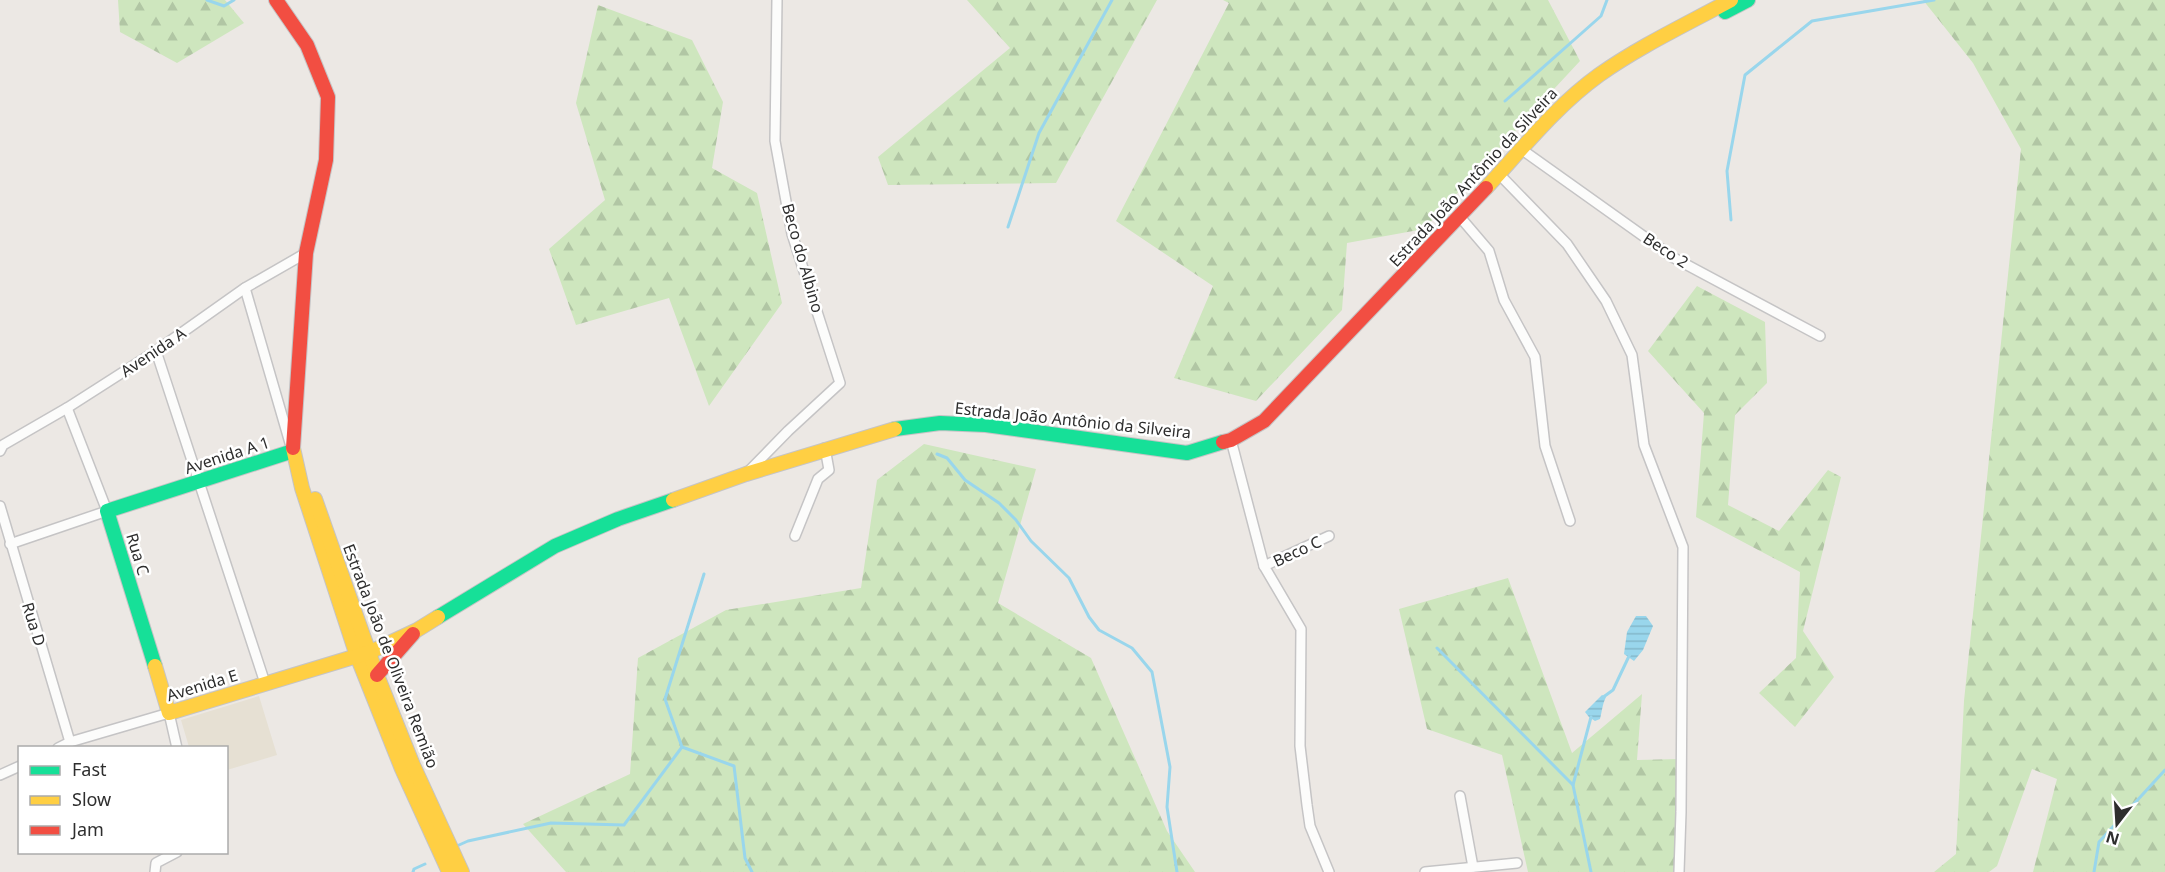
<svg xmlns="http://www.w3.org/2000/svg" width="2165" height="872" font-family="'Noto Sans',sans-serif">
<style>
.education{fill:#e6e0d3}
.forest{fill:url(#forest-firs)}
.water{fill:url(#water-rules)}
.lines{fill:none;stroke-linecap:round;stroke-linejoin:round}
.stream{stroke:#99d6ec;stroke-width:3}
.street-casing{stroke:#c5c4c5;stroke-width:12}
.fast-casing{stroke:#c5c4c5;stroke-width:16}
.slow-casing{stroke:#c5c4c5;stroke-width:16}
.jam-casing{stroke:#c5c4c5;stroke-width:16}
.street{stroke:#fcfcfb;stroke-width:9}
.fast{stroke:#16e098;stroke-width:14}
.slow{stroke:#ffcf43;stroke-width:14}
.jam{stroke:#f24e42;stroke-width:14}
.labels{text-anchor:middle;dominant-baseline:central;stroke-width:5;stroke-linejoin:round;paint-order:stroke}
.street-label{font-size:16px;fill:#2e2e2e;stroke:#fff}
</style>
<defs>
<pattern id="forest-firs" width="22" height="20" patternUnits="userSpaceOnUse" patternTransform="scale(1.5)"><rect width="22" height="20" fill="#cee6be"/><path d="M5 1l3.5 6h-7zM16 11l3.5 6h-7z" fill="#b1c6a4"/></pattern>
<pattern id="water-rules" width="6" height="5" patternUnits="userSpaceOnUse" patternTransform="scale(1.5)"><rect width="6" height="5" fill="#99d6ec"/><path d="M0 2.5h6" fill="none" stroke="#84b8cb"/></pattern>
</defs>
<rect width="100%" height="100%" fill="#ece8e4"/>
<!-- education -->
<path class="education" d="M259,696L277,755L227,770L226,748L189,747L181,720Z"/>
<!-- forest -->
<g class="forest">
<path d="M118,0H225L244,23L177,63L120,32Z"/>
<path d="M967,0H1157L1056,183L888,185L878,157L1010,48Z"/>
<path d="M1223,0H1548L1580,61L1424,229L1347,243L1342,310L1256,401L1174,378L1213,286L1116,221L1229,3Z"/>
<path d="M1923,0H2165V872H2033L2057,779L2032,769L1997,866L1989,872H1934L1956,854L1964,701L2021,149L1973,63Z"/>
<path d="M598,5L692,40L723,102L712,168L757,193L782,303L709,406L669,298L576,325L549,249L605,200L576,103Z"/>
<path d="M1697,286L1765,322L1767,383L1735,415L1728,505L1779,531L1828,470L1841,477L1803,631L1834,677L1795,727L1759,693L1796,658L1800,572L1696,517L1704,413L1648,351Z"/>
<path d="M924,444L1036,469L998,603L1091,658L1167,831L1195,872H566L523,824L630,774L638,658L726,610L861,588L877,480Z"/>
<path d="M1508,578L1572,753L1642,694L1637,760L1680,759L1685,872H1528L1502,755L1427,729L1399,609Z"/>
</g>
<!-- water -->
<g class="water">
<path d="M1636,616H1646L1653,626L1643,650L1634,661L1624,654L1627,632Z"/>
<path d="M1602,695L1606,697C1602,705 1602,712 1600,719L1595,721L1589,717L1585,712Z"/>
</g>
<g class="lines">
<!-- stream -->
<g class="stream">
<path d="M207,0L224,6L234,0"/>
<path d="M1505,101L1601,16L1607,0"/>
<path d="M1731,220L1727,171L1745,75L1812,21L1934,0"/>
<path d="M1008,227L1039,133L1112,0"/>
<path d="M937,454L947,458L965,480L999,503L1016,520L1031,541L1069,578L1089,617L1099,630L1132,648L1152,672L1170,767L1167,807L1177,872"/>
<path d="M704,574L665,699L682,747L734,766L745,858L752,872"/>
<path d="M1437,648L1573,785"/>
<path d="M1602,698L1613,690L1630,654"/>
<path d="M459,845L468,841L551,823L624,825L682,747"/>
<path d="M413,872L414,869L425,864"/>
<path d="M1591,872L1573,785L1591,717"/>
<path d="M2094,872L2099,842L2165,770"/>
</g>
<defs>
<g id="street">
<path d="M1521,149L1674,258L1820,336"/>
<path d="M1499,174L1567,244L1606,301L1632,355L1644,445L1683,547L1681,812L1679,872"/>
<path d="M1460,217L1489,251L1504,300L1535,357L1545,446L1570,521"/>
<path d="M245,288L290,443"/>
<path d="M156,351L265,683"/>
<path d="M1231,440L1264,566L1301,629L1300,746L1307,805L1310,826L1329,872"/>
<path d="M0,451L3,445L67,408L156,351L245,288L306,253"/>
<path d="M749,471L788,431L840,383L792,234L775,141L777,0"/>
<path d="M0,506L70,742"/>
<path d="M795,536L818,479L829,470L825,448"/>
<path d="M10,544L107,511L67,408"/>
<path d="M1264,566L1329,536"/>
<path d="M58,748L70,742L169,713L177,748"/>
<path d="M0,775L20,766"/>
<path d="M1460,796L1473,867"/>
<path d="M155,872L156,863L177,852"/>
<path d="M1425,872L1517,863"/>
</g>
<g id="fast">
<path d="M1725,12L1748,0"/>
<path d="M895,429L940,423L986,425L1187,453L1223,442"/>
<path d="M438,617L555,546L618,519L673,500"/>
<path d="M155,666L107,511L293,451"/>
</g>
<g id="slow">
<path d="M1486,188C1522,149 1556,106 1599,75C1640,46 1687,24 1731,0"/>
<path d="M293,448L302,488L357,656L402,769L449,872"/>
<path d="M315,499L377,675L413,765L462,872"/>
<path d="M673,500L746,474L895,429"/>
<path d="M155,666L169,713L370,652L417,630L438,617"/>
</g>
<g id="jam">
<path d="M276,0L307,45L328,97L326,160L306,253L293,448"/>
<path d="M1223,442L1231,440L1264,421L1486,188"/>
<path d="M377,675L413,634"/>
</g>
</defs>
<!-- street casing -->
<use href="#street" class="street-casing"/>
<!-- fast casing -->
<use href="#fast" class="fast-casing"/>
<!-- slow casing -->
<use href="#slow" class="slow-casing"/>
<!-- jam casing -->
<use href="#jam" class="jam-casing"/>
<!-- street -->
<use href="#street" class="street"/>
<!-- fast -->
<use href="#fast" class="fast"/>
<!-- slow -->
<use href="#slow" class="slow"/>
<!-- jam -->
<use href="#jam" class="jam"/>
</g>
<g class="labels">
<!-- street labels -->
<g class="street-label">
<text transform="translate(1473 177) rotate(-47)">Estrada João Antônio da Silveira</text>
<text transform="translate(1666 250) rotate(33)">Beco 2</text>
<text transform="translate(803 258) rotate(74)">Beco do Albino</text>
<text transform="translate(153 352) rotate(-34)">Avenida A</text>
<text transform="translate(1073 420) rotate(6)">Estrada João Antônio da Silveira</text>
<text transform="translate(227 455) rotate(-18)">Avenida A 1</text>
<text transform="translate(1297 551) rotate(-25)">Beco C</text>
<text transform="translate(138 554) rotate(73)">Rua C</text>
<text transform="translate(34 624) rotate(73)">Rua D</text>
<text transform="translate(391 656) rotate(69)">Estrada João de Oliveira Remião</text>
<text transform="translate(202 685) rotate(-17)">Avenida E</text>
</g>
</g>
<!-- legend -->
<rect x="18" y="746" width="210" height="108" fill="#ffffff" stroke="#ababab" stroke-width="1.5"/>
<rect x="30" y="766" width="30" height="9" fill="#16e098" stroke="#ababab" stroke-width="1.5"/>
<text x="72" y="776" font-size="18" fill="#2e2e2e">Fast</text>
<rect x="30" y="796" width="30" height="9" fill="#ffcf43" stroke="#ababab" stroke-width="1.5"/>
<text x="72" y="806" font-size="18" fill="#2e2e2e">Slow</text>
<rect x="30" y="826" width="30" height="9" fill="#f24e42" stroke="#ababab" stroke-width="1.5"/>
<text x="72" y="836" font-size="18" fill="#2e2e2e">Jam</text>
<!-- north arrow -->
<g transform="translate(2117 824) rotate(197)" stroke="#ffffff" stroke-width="4.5" paint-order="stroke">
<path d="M0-4.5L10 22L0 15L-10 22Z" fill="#2e2e2e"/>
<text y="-9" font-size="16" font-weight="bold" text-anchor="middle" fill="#2e2e2e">N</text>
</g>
</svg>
